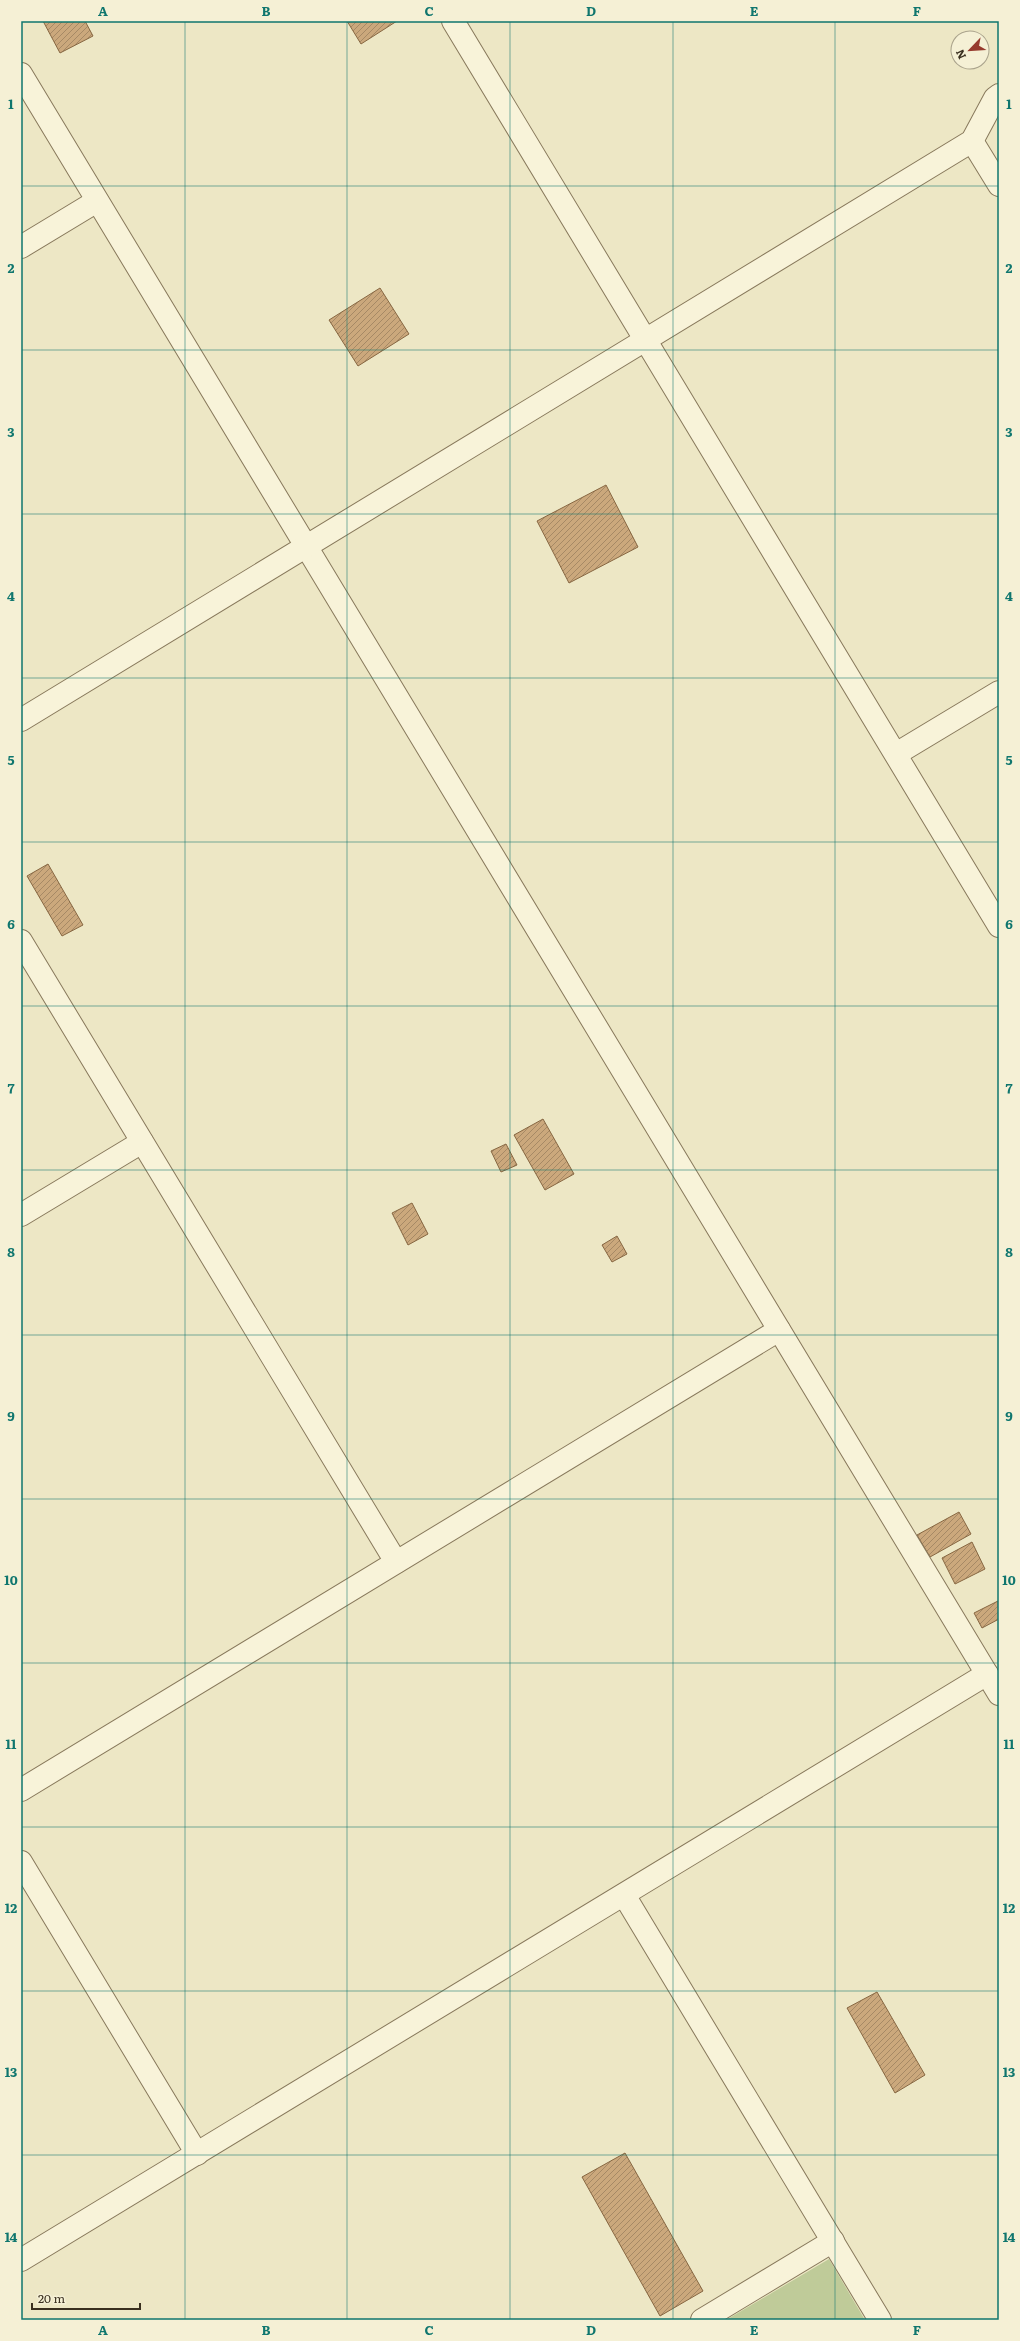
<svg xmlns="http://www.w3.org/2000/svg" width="1020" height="2341" font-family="Literata,serif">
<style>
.pitch{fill:#bfcb99}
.building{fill:url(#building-hatch);stroke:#876742}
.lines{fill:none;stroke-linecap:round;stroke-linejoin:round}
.minor-casing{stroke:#88795c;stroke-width:24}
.minor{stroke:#f8f3d9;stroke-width:22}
.grid{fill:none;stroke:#0f766e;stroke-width:1;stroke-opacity:0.55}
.neatline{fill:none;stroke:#0f766e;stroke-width:1.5}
.grid-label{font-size:13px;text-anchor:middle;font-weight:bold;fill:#0f766e}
</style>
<defs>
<pattern id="building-hatch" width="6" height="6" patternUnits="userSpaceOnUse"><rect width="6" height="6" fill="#cba87c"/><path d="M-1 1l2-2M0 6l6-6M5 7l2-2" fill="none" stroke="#a68965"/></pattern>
</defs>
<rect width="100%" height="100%" fill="#ede7c5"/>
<!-- pitch -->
<path class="pitch" d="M829,2259L865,2320H726Z"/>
<!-- building -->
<g class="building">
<path d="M43,21H85L93,36L60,53Z"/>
<path d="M347,21H397L361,44Z"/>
<path d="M380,288L409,334L358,366L329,320Z"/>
<path d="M606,485L638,547L569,583L537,521Z"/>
<path d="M48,864L83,925L62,936L27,876Z"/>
<path d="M543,1119L574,1174L545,1190L514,1135Z"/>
<path d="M506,1144L517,1165L501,1172L491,1151Z"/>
<path d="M412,1203L428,1234L408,1245L392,1213Z"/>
<path d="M617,1236L627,1254L612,1262L602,1245Z"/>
<path d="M959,1512L971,1534L930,1557L917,1535Z"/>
<path d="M972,1542L985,1569L955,1584L942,1558Z"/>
<path d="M998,1601L999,1619L982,1628L974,1613Z"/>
<path d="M877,1992L925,2075L895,2093L847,2008Z"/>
<path d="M625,2153L703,2291L660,2316L582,2177Z"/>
</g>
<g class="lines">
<defs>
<g id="minor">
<path d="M453,21L999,926"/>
<path d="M21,74L999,1694"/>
<path d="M972,141L999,185"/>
<path d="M21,247L97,201"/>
<path d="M21,720L972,141L995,98L999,95"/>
<path d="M896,754L999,692"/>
<path d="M21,941L396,1562"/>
<path d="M21,1215L142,1142"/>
<path d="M21,1790L779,1330"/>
<path d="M21,1862L197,2154"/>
<path d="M624,1895L880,2320"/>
<path d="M21,2260L987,1674"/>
<path d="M702,2320L833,2241"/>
</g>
</defs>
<!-- minor casing -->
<use href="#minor" class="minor-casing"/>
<!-- minor -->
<use href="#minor" class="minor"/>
</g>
<!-- grid -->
<path class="grid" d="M185,21V2320M347,21V2320M510,21V2320M673,21V2320M835,21V2320M21,186H999M21,350H999M21,514H999M21,678H999M21,842H999M21,1006H999M21,1170H999M21,1335H999M21,1499H999M21,1663H999M21,1827H999M21,1991H999M21,2155H999"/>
<!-- border -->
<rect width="1020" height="2341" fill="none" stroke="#f5f0d5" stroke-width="44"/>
<!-- north arrow -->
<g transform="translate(970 50) rotate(245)"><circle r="19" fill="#f5f0d5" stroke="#aaa38c"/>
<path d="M0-3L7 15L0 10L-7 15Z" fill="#963a2d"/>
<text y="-6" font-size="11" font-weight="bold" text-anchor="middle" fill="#392f1f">N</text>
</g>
<!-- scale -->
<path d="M32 2303v6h108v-6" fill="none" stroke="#392f1f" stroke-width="2"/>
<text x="38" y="2303" font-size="12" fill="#392f1f" stroke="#f5f0d5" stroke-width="3" paint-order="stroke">20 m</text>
<rect x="22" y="22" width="976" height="2297" class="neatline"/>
<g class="grid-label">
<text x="103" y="16">A</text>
<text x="266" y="16">B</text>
<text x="429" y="16">C</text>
<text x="591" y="16">D</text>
<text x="754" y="16">E</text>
<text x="917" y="16">F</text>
<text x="11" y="109">1</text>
<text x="1009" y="109">1</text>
<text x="11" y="273">2</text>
<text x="1009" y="273">2</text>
<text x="11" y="437">3</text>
<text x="1009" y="437">3</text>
<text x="11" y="601">4</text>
<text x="1009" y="601">4</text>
<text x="11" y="765">5</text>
<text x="1009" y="765">5</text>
<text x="11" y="929">6</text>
<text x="1009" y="929">6</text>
<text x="11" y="1093">7</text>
<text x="1009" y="1093">7</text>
<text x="11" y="1257">8</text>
<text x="1009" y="1257">8</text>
<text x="11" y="1421">9</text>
<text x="1009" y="1421">9</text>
<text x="11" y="1585">10</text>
<text x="1009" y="1585">10</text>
<text x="11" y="1749">11</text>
<text x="1009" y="1749">11</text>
<text x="11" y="1913">12</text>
<text x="1009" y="1913">12</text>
<text x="11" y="2077">13</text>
<text x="1009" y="2077">13</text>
<text x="11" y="2242">14</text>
<text x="1009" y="2242">14</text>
<text x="103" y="2335">A</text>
<text x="266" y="2335">B</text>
<text x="429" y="2335">C</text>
<text x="591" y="2335">D</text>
<text x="754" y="2335">E</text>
<text x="917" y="2335">F</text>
</g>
</svg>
